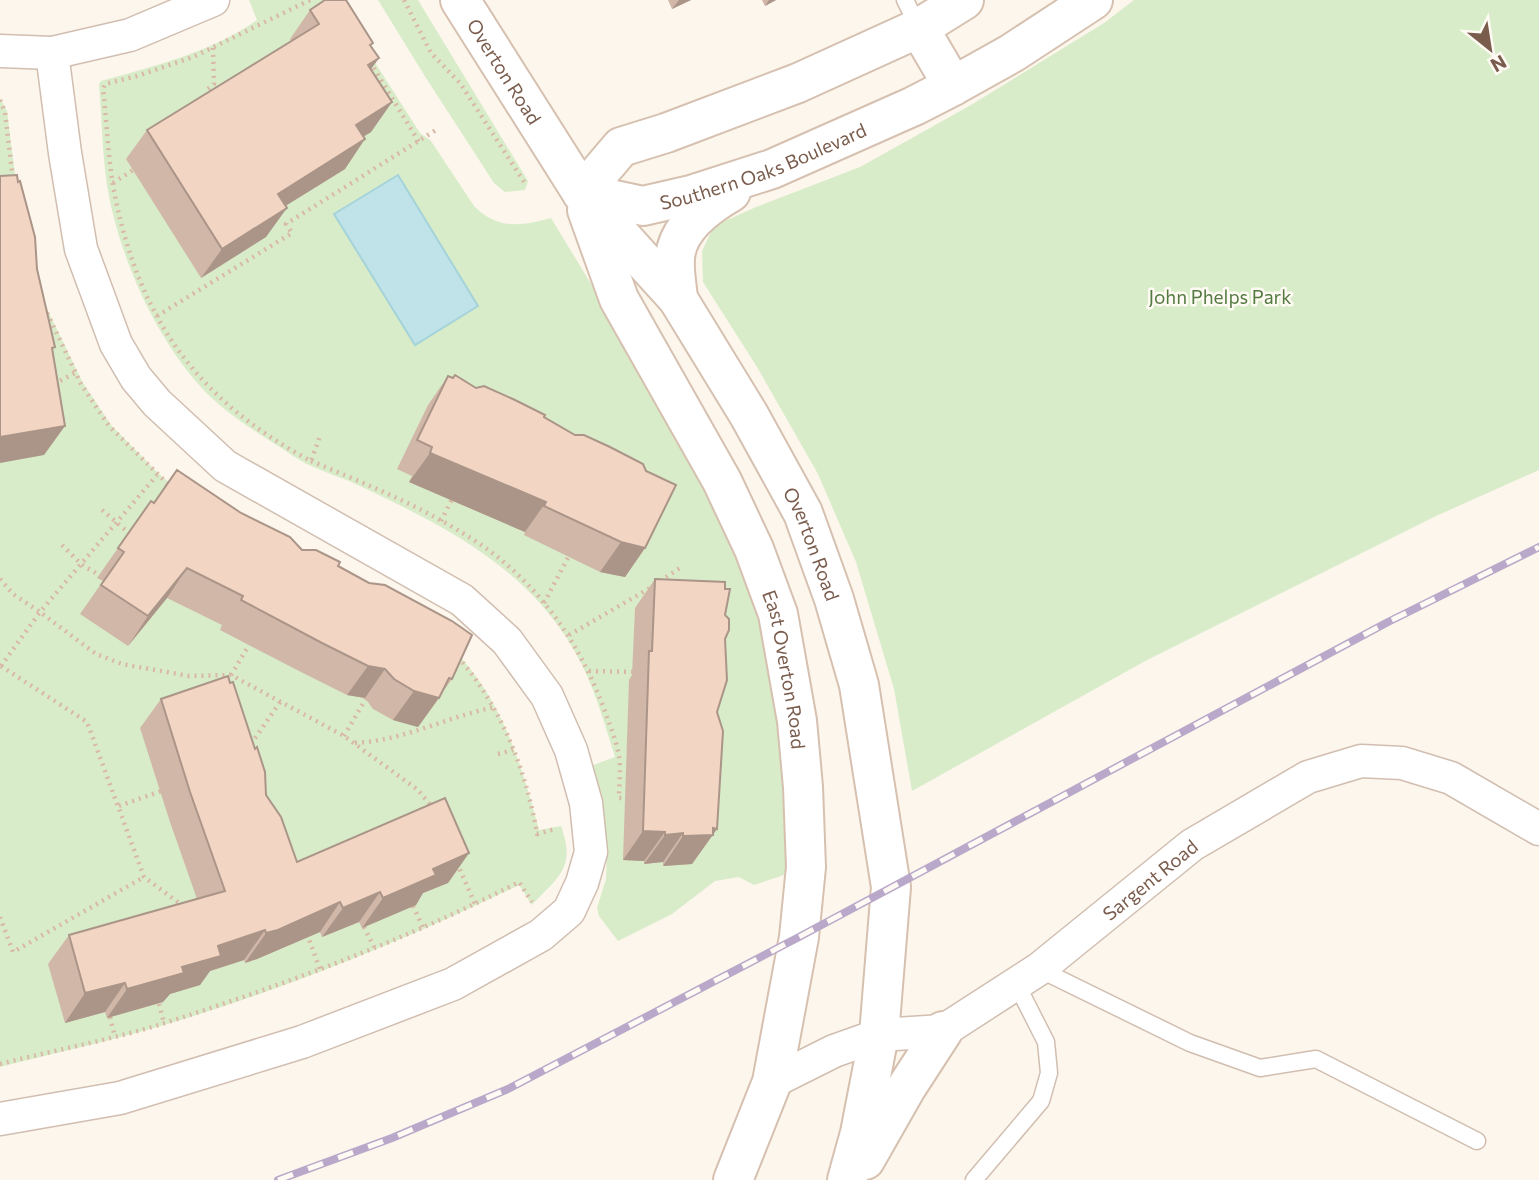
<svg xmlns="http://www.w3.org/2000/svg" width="1539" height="1180" font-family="Commissioner,sans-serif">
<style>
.green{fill:#d8ecc9}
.water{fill:#bfe3e8;stroke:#a5d3da;stroke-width:2}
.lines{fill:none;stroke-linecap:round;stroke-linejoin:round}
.lane-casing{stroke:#d1beb0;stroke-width:19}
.street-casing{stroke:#d1beb0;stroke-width:35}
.secondary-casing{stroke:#d6c0b0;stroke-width:42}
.path{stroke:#d9b8a5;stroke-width:4.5;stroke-dasharray:2 5;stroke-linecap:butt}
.lane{stroke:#fff;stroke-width:16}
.street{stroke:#fff;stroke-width:32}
.secondary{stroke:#fff;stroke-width:38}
.rail-casing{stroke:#b9a8c9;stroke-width:8}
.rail{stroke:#fffaf3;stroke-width:5;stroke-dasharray:16;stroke-linecap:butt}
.wall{fill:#d1b7a8}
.shaded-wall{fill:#aa9588}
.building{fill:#f3d5c3;stroke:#aa9588;stroke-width:2}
.labels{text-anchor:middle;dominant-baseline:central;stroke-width:5;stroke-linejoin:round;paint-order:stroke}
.street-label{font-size:19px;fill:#7a5c4d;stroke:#fffaf3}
.park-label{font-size:19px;fill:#537a41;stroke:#fffaf3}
</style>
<rect width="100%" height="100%" fill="#fdf6ec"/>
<!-- green -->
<g class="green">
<path d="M249,0H335L420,133L431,141L474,206C498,230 521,226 551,218L647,376L763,591L795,835L784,875L754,885L739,877L715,881L672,914L618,941L599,916L597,908L606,879L607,850L591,766L615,757C605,725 596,693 581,663C532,567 441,524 349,481C336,476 322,471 309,465C298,460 288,452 278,446C250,428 221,410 199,385C153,333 118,253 107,185C102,152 102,118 99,84L101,81C154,66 212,52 257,20Z"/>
<path d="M378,0H418L528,181L525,190L505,192L494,183L426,78Z"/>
<path d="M1134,0H1539V470L1436,516L1147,660L912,791L894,689L856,562L818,474L757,367L703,282L702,251L714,226L756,207L860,167L971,105L1104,23Z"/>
<path d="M0,98L7,111L14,167L31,258L48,311L83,383L111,425L158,473L201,509L451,647C502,698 521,763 539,830L561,826C576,868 559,876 532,905L519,885C405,940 286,989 164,1025C110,1041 55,1053 0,1067Z"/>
</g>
<!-- water -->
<path class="water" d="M398,175L478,306L415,345L334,214Z"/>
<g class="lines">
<defs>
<g id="lane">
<path d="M905,0L919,28"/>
<path d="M1039,969L1190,1043L1260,1068L1316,1059L1477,1141"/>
<path d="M974,1180L1041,1101L1049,1073L1046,1042L1017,985"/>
</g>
<g id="street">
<path d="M0,51L52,53L130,35L213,0"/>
<path id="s1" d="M772,1082L834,1051L879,1035L943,1031L1039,969L1192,845L1308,777L1361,761L1402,763L1451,778L1539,829"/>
<path d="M0,1119L120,1098L302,1042L453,984L541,935L569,911L582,883L591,852L586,803L571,750L547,696L507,641L462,600L225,466L157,403L136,378L116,344L81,249L65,153L52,53"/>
</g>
<g id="secondary">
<path id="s2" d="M460,0L582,193L678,299L749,415L803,513L834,599L859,685L891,887L879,1035L860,1133L847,1180"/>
<path d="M919,28L953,86"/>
<path id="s3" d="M582,193L643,206L691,195L772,169L914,106L953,86L1012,53L1093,0"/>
<path d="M582,193L621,147L666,133L798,83L919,28L964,0"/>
<path id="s4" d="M587,210L619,299L722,481L754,549L778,614L797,721L803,787L806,867L799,937L772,1082L733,1180"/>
<path d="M678,299C677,286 674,272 675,259C676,229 707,206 731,192"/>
<path d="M865,1160L906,1088L943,1031"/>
</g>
</defs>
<!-- lane casing -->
<use href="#lane" class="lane-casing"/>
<!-- street casing -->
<use href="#street" class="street-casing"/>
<!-- secondary casing -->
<use href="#secondary" class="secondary-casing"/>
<!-- path -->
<g class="path">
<path d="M310,0L193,57L137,76L105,84L103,89C107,124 108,161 115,196C140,320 198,401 311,461L320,436"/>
<path d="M404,0L431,53L460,83L526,185"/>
<path d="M370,62L419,142"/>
<path d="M208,89L214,84L213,48"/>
<path d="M0,100L5,112L13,180"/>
<path d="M113,183L133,170"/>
<path d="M47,313L81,384L109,426L170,486"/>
<path d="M157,316L292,233L286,224L436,130"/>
<path d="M54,384L75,373"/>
<path d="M311,461C371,486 433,511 487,549C545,591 585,652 608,720C612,731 617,744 619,756C621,769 619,784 619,798H628"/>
<path d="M102,510L129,533"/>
<path d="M441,521L453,497"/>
<path d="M62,545L81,564L99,575"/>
<path d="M0,579L13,594L40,612L157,475"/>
<path d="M660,581L680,568"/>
<path d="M544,603L571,552"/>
<path d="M569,635L650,588"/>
<path d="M458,657C501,707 526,769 537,834L555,829"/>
<path d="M1,666L40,612L96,654L122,664L189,676L231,675L344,736L418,790L432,807"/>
<path d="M1,666L87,722L144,877L183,906"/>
<path d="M589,671L638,672"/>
<path d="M231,675L252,640"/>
<path d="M344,736L368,695"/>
<path d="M355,743C406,740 446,717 495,707"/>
<path d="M251,744L280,702"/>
<path d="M498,754L513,750"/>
<path d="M119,806L164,790"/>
<path d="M457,863L475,904"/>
<path d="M413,906L423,927"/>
<path d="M0,917L13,952L144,877"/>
<path d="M364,927L374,947"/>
<path d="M307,934L320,969"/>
<path d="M159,1004L164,1023"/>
<path d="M110,1017L115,1037"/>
<path d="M0,1064C55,1050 111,1040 165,1023C286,984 406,940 519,882L532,902"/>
</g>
<!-- lane -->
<use href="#lane" class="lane"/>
<!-- street -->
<use href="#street" class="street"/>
<!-- secondary -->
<use href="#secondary" class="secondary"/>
<defs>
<path id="rail" d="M278,1180L392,1138L508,1089L799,937L1388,622L1539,547"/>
</defs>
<!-- rail casing -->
<use href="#rail" class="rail-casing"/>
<!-- rail -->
<use href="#rail" class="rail"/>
</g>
<!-- wall -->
<g class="wall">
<path d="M668,0H691L672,9Z"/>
<path d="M762,0H776L765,6Z"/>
<path d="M310,10L371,46L379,58L371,69L392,102L371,132L363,137L345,169L285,206L266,237L201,278L126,159L147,130L291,41L290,39Z"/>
<path d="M448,376L544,417L645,548L625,577L600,572L524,535L525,532L409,482L412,476L397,469L428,405Z"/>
<path d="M151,501L154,502L241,513L302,550L338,566L452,679L418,727L393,720L373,709L365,698L347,695L301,672L220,630L222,625L167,598L128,646L80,614L103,581L97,578Z"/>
<path d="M655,579L725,615V639L717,712V829L692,864L663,866V862L644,864V861L623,860L629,680L632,675L635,608Z"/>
<path d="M161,699L266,795L297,862L469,853L448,883L423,893L416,905L362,928L359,922L322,937L320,932L257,959L245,963L244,960L210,971L200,985L170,994L163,1002L107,1018L105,1012L65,1023L48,964L69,935L197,899L170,822L140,728Z"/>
</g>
<!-- shaded-wall -->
<g class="shaded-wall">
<path d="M679,0H691L672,9Z"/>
<path d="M769,0H776L765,6Z"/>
<path d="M379,58L358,87L368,65Z"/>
<path d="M392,102L371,132L335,154L356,125Z"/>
<path d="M365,139L345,169L258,223L278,194Z"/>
<path d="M287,208L266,237L201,278L222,249Z"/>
<path d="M65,426L44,455L0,463V437Z"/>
<path d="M430,453L546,502L525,532L409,482Z"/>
<path d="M621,542L645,548L625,577L600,572Z"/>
<path d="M187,568L167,598L128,646L148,616Z"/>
<path d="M368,666L385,669L365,698L347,695Z"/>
<path d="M414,691L439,698L418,727L393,720Z"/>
<path d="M713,828L717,829L692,864L663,866L683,836Z"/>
<path d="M643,831L665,832L644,861L623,860Z"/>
<path d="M683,833L663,862L644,864L665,835Z"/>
<path d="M469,853L448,883L423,893L416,905L362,928L383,898L433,869Z"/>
<path d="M380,892L359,922L322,937L343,908Z"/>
<path d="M340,902L320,932L257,959L245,963L266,933Z"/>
<path d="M265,930L244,960L210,971L200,985L170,994L163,1002L107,1018L127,989L182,967L218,946Z"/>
<path d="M125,983L105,1012L65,1023L85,993Z"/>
</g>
<!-- building -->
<g class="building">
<path d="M325,0H346L373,43L370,45L379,58L368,65L392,102L356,125L365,139L278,194L287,208L222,249L147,130L319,24L310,10Z"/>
<path d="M17,175L18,182L20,181L35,237L37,269L55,347L52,348L65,426L0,437V176Z"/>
<path d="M455,375L476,388L484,386L515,400L545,415L544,417L575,435H584L610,447L643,464L646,471L676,485L645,548L621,542L544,506L546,502L430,453L432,447L417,440L448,376L453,378Z"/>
<path d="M177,470L241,513L290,537L302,550H316L340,562L338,566L369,583L385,585L452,621L472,635L452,679L449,678L439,698L414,691L394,679L385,669L368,666L322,643L241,600L243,596L187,568L148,616L101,585L124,552L118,548L151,501L154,503Z"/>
<path d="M655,579L725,582V589H730L725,615L729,619V630L725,639L727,680L717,712L723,731L717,829L713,828V835L683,836V833L665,835V832L643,831L649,651H652Z"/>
<path d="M228,676L230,683L233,682L255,749L257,747L265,772L266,795L281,817L297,862L445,798L469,853L433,869L436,875L383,898L380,892L343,908L340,902L278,930L266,933L265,930L218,946L221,956L182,967L184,973L127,989L125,983L85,993L69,935L225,891L190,792L161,699Z"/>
</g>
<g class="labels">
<!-- street labels -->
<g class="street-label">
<text stroke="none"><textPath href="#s2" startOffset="84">Overton Road</textPath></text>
<text stroke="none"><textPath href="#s3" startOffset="189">Southern Oaks Boulevard</textPath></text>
<text stroke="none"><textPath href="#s2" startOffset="651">Overton Road</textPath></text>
<text stroke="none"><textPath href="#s4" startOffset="504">East Overton Road</textPath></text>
<text stroke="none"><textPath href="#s1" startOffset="438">Sargent Road</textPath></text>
</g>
<!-- park labels -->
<g class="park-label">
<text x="1220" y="296">John Phelps Park</text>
</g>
</g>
<!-- north arrow -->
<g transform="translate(1490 49) rotate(150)" stroke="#fffaf3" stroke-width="5" paint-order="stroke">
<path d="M0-5L12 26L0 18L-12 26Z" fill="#7a5c4d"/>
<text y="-10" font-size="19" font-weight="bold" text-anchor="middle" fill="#7a5c4d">N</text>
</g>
</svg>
